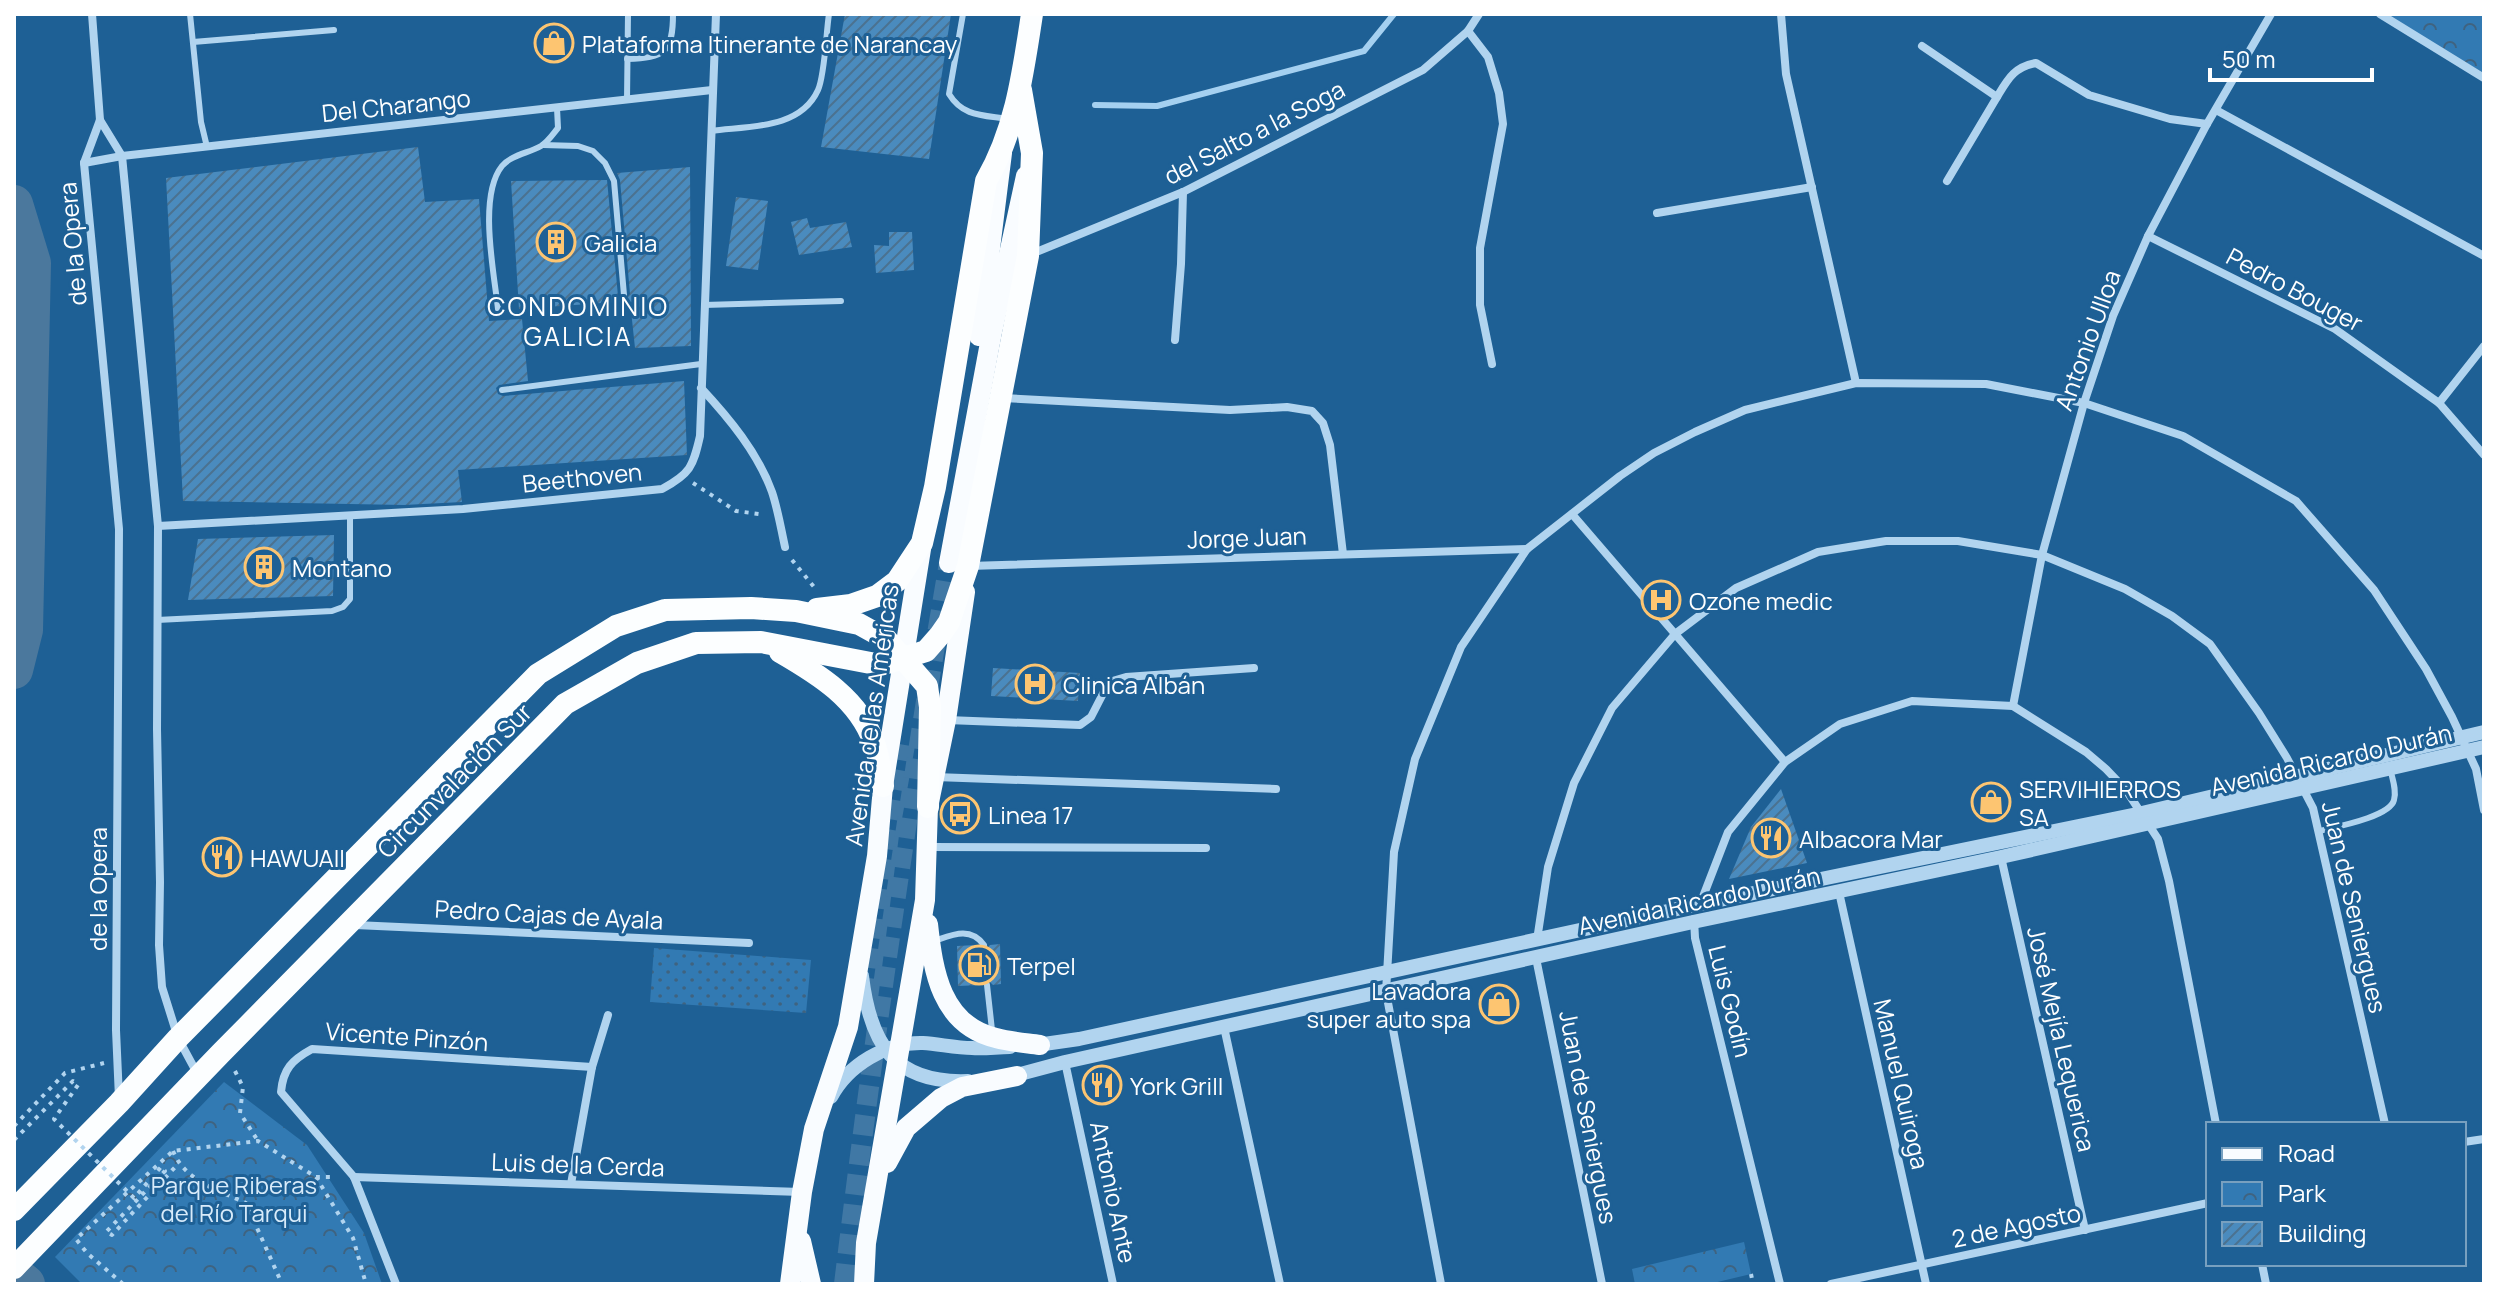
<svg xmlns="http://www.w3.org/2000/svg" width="2498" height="1298" font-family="Manrope,sans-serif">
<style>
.park{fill:url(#park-crowns)}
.garden{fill:url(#garden-dots)}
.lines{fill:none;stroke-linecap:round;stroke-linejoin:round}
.stream{stroke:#a5d0f0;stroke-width:6}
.river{stroke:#4b789d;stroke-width:38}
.building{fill:url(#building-hatch)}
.primary-tunnel{stroke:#4078a5;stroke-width:20;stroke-dasharray:20 10;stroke-linecap:butt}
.path{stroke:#b1d4ef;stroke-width:4;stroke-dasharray:4 6;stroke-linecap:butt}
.service{stroke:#b1d4ef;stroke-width:6}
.minor{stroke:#b1d4ef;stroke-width:8}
.tertiary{stroke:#b1d4ef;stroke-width:14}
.primary{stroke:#f9fcff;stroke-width:20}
.trunk{stroke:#fcfeff;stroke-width:22}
.path-bridge{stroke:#b1d4ef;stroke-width:4;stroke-dasharray:4 6;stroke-linecap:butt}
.labels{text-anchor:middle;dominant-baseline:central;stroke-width:6;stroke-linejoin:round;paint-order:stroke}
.poi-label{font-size:24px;fill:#fff;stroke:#1e6095;text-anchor:start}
.street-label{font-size:24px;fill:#fff;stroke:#1e6095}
.park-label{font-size:24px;fill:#d8ebfa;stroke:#1e6095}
.neighbourhood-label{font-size:26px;letter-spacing:2px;fill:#fff;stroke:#1e6095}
</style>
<defs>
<pattern id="park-crowns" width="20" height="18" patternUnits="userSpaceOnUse" patternTransform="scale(2)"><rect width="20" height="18" fill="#327ab3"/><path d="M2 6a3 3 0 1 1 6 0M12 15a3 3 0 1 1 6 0" fill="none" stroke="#3f6380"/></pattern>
<pattern id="garden-dots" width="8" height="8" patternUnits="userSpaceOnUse" patternTransform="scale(2)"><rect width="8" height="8" fill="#327ab3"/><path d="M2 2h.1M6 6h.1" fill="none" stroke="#3f6380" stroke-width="1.8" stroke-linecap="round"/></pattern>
<pattern id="building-hatch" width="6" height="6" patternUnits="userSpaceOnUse" patternTransform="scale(2)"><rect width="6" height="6" fill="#4a8bbe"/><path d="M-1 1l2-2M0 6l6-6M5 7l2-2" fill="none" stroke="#4b7290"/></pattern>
</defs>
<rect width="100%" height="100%" fill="#1e6095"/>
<!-- park -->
<g class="park">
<path d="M2381,14H2484V73Z"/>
<path d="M224,1082L307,1145L364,1233L382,1284H82L55,1257Z"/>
<path d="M1744,1242L1751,1274L1709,1284H1635L1632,1269Z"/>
</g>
<!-- garden -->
<path class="garden" d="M654,948L811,960L806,1013L650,1002Z"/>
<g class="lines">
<!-- stream -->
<path class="stream" d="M1095,105L1157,106L1364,51L1394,14"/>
<!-- river -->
<g class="river">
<path d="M14,204L32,263L24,630L14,670"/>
<path d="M14,1274L26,1284"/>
</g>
</g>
<!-- building -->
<g class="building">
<path d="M845,14H951L929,159L821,147Z"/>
<path d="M418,147L425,202L479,199L489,321L522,319L528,381L499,385L496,388L498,394L503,396L684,381L687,455L458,470L462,502L404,505L183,501L166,178Z"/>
<path d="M690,167L691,346L635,348L630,301L519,309L511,181L607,180L618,296L624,301L630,294L620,180L617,173Z"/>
<path d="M736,197L768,201L758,270L726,266Z"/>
<path d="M807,218L810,228L846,222L852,247L799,255L791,222Z"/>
<path d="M889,232H912L914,270L876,273L874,245L889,246Z"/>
<path d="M334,535L333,596L188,600L198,539Z"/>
<path d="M993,668L1080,673L1078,701L991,696Z"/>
<path d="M1781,789L1807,863L1729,879L1751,827Z"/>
<path d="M1000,944L1001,984L993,985L987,979L981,985L958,986L957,946L976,945L985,951L990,945Z"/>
</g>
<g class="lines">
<!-- primary-tunnel -->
<g class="primary-tunnel">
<path d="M868,998L889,835L905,745"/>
<path d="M844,1284C873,1043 908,802 949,563"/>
</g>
<!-- path -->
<g class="path">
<path d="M693,483L736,511L759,514L762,517"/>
<path d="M792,560L814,587"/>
<path d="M235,1071L243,1087L240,1113L258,1141"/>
<path d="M14,1126L65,1073L104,1063"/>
<path d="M173,1151C185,1181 218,1190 246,1203L282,1284"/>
<path d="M316,1177L353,1238L366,1284"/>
<path d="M1751,1274L1753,1284"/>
<path d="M123,1284L87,1253L76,1239L173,1151L258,1141L316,1177H335"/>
</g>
<!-- service -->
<g class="service">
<path d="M190,14L201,122L207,147"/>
<path d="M963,14L949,94C963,117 983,115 1008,119"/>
<path d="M193,42L334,30"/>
<path d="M627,59C665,58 673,52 673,14"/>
<path d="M627,100L628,14"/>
<path d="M711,131C747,126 800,130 818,90C825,74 826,33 829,14"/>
<path d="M543,145L578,146L593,151L605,163L614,181L624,295"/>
<path d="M704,305L841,301"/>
<path d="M498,309C494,272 478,196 502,166C511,155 529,153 541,146C548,142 553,134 558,128L557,108"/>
<path d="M502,390L701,364"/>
<path d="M157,620L332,611L343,607L350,599V515"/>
<path d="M2319,831C2335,827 2390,817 2394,800C2397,790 2392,778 2390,768"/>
<path d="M934,941C952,935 970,926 984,945"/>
<path d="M987,985L992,1030"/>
</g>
<!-- minor -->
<g class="minor">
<path d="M92,14L100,120L84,163L119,529L116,1030L119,1098"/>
<path d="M1781,14L1786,74L1856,383"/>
<path d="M2380,14L2484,78"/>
<path d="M1468,31L1488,57L1499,93L1503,124L1480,248V305L1492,364"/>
<path d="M1922,46L1997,97C2008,79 2014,67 2036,63L2089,95L2170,119L2207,124"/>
<path d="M2216,110L2484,256"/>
<path d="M100,120L122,156L158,526L157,729L160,882L159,945L162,987L178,1038L198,1075"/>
<path d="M84,163L122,156L712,90"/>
<path d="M1947,181L1997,97"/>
<path d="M1657,213L1812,187"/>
<path d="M2148,236L2335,329L2439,403L2484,455"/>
<path d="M1029,255L1183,192L1423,70L1468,31L1479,14"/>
<path d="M1175,340L1181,264L1183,192"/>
<path d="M701,388C729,418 758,453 772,492C778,510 781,529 785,547"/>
<path d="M1002,398L1230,410L1287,407L1312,411L1323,423L1330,445L1343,554"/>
<path d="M2439,403L2484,346"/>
<path d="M1572,514L1785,762"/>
<path d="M158,526L463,509L662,489C690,474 693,467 700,436L716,14"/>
<path d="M969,566L1527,549"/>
<path d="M2013,706L2042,555L2084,403L2113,316L2148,236L2207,124L2271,14"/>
<path d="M947,720L1080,725L1091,717L1109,682L1126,677L1254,668"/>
<path d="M935,777L1276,789"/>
<path d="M928,847L1206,848"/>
<path d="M2001,857L2085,1230"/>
<path d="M1839,892L1926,1284"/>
<path d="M1699,907L1728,832L1785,762L1840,724L1912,701L2013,706L2086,752L2106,769L2126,790L2158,839L2169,881L2216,1124"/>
<path d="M1694,919L1695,938L1780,1284"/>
<path d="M355,925L749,943"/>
<path d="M1537,940L1548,867L1574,783L1612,708L1675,634L1736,588L1818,552L1886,541H1958L2042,555L2125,589L2172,616L2210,644L2259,713L2287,758L2313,808L2385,1124"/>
<path d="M1536,958L1602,1284"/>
<path d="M1224,1027L1280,1284"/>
<path d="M1065,1062L1113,1284"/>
<path d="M2464,1142L2484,1139"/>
<path d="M354,1177L801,1192"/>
<path d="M571,1184L592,1067L608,1015"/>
<path d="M2262,1264L2266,1284"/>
<path d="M396,1284L354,1177L281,1092C283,1069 292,1060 312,1049L592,1067"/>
<path d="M1441,1284L1386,992L1394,852L1415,759L1461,647L1527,549L1620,476L1654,453L1695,432L1745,410L1856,383L1986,384L2084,403L2183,436L2296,501L2374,590L2426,669L2452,717L2476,769L2484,810"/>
<path d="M1831,1284L2208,1203"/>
</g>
<!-- tertiary -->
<g class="tertiary">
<path d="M862,976C870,1043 894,1084 968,1081"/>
<path d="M1030,1046L1079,1039L1700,904L2142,813L2484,732"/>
<path d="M1009,1077L1065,1062L1693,922L2001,857L2484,747"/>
<path d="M831,1097C848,1065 886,1042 923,1043C939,1044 956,1048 972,1048C985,1049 997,1047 1010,1047"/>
</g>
<!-- primary -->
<g class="primary">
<path d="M979,336L1002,153"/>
<path d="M949,563L992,332L1026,176"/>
<path d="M928,924C933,971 941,1025 996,1038C1011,1042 1026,1043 1040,1045"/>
<path d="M887,1163L906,1128L941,1098L962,1087L1017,1076"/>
<path d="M801,1241L811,1284"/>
<path d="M790,1284L802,1192L814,1129L848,1027L877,856L883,786L922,543"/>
<path d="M864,1284L866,1243L925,900L928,807L946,720L965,592"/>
</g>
<!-- trunk -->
<g class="trunk">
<path d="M817,609L851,605L877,596L897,581L922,543L935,487L986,181C1016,129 1023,73 1032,14"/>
<path d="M780,652C818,674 859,699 874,743C879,756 881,772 883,786"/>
<path d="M14,1210L119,1103L178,1038L538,674L616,626L665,610L751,608L796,611L859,624L886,639L927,686L930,707L928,807"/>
<path d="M14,1268L221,1053L565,704L637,663L696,643L761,642L881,665L926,651L940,635L949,622L968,566L1028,256L1032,153L1021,90"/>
</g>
<!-- path-bridge -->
<path class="path-bridge" d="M14,1140L73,1081L78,1085L54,1119L134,1198L161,1167L165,1171L106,1232L112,1235L178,1164"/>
</g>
<!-- icons -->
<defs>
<symbol id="shop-ring" viewBox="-11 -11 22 22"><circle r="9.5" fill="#1e6095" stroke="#fdc571" stroke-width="1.5"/><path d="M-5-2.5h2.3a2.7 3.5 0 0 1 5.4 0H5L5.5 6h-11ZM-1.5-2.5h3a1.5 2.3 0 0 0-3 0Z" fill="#fdc571"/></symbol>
<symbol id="building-ring" viewBox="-11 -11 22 22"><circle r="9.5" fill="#1e6095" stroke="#fdc571" stroke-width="1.5"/><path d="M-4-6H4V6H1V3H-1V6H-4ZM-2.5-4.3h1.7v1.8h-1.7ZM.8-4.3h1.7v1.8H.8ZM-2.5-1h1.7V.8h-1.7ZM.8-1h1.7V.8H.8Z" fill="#fdc571"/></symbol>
<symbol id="hospital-ring" viewBox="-11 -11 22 22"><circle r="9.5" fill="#1e6095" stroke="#fdc571" stroke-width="1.5"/><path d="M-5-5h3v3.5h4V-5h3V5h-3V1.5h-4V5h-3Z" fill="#fdc571"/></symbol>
<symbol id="bus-ring" viewBox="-11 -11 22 22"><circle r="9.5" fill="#1e6095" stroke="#fdc571" stroke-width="1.5"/><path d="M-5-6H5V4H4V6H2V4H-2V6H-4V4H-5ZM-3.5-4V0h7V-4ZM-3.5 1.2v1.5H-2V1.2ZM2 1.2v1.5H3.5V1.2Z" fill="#fdc571"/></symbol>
<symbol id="restaurant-ring" viewBox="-11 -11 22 22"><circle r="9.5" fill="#1e6095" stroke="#fdc571" stroke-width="1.5"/><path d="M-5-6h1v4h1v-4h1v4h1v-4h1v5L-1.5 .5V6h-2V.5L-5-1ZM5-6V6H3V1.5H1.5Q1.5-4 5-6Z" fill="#fdc571"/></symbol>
<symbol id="fuel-ring" viewBox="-11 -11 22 22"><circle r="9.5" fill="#1e6095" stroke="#fdc571" stroke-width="1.5"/><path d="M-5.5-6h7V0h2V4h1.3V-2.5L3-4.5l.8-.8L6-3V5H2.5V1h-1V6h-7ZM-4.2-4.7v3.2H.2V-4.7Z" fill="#fdc571"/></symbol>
</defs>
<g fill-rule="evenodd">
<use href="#shop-ring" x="532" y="21" width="44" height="44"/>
<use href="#building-ring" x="534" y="220" width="44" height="44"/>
<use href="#building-ring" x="242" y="545" width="44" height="44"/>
<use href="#hospital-ring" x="1639" y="578" width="44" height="44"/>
<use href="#hospital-ring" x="1013" y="662" width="44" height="44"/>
<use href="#shop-ring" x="1969" y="780" width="44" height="44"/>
<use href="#bus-ring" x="938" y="792" width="44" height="44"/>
<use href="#restaurant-ring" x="1749" y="816" width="44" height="44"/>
<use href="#restaurant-ring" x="200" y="835" width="44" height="44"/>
<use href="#fuel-ring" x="957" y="943" width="44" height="44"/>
<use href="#shop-ring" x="1477" y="982" width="44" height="44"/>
<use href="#restaurant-ring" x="1080" y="1063" width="44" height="44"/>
</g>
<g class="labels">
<!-- poi labels -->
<g class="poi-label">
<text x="582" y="43">Plataforma Itinerante de Narancay</text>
<text x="584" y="242">Galicia</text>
<text x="292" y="567">Montano</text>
<text x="1689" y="600">Ozone medic</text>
<text x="1063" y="684">Clinica Albán</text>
<text x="2019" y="788">SERVIHIERROS<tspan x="2019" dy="28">SA</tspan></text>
<text x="988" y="814">Linea 17</text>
<text x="1799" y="838">Albacora Mar</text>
<text x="250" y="857">HAWUAII</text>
<text x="1007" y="965">Terpel</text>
<text x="1471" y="990" text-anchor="end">Lavadora<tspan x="1471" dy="28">super auto spa</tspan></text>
<text x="1130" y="1085">York Grill</text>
</g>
<!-- street labels -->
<g class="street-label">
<text transform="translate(396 105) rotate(-6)">Del Charango</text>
<text transform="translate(1254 132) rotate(-27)">del Salto a la Soga</text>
<text transform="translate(72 244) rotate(-95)">de la Opera</text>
<text transform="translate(2295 289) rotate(28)">Pedro Bouger</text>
<text transform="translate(2087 340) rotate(-70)">Antonio Ulloa</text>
<text transform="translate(582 477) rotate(-6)">Beethoven</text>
<text transform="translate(1247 537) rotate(-2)">Jorge Juan</text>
<text transform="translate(871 715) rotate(-82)">Avenida de las Américas</text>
<text transform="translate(2331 759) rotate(-13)">Avenida Ricardo Durán</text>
<text transform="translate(454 780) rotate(-45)">Circunvalación Sur</text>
<text transform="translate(97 889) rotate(-90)">de la Opera</text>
<text transform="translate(1699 900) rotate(-12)">Avenida Ricardo Durán</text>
<text transform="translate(2355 907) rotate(77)">Juan de Seniergues</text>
<text transform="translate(549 914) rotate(3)">Pedro Cajas de Ayala</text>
<text transform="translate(1731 1001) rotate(76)">Luis Godín</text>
<text transform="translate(407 1036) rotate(4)">Vicente Pinzón</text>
<text transform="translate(2062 1039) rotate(77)">José Mejía Lequerica</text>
<text transform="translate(1902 1084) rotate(77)">Manuel Quiroga</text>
<text transform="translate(1589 1117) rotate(79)">Juan de Seniergues</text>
<text transform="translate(578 1164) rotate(2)">Luis de la Cerda</text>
<text transform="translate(1114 1192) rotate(78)">Antonio Ante</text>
<text transform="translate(2016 1225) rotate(-12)">2 de Agosto</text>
</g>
<!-- park labels -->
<g class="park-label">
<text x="234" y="1184">Parque Riberas<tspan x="234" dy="28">del Río Tarqui</tspan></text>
</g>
<!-- neighbourhood labels -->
<g class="neighbourhood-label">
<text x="578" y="306">CONDOMINIO<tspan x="578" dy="30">GALICIA</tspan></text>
</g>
</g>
<!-- border -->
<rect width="2498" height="1298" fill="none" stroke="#ffffff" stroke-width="32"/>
<!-- legend -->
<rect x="2206" y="1122" width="260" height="144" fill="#1e6095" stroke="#78a0bf" stroke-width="2"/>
<rect x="2222" y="1148" width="40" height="12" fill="#f9fcff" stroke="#78a0bf" stroke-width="2"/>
<text x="2278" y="1162" font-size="24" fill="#ffffff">Road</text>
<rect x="2222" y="1182" width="40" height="24" fill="url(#park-crowns)" stroke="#78a0bf" stroke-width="2"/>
<text x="2278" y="1202" font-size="24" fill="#ffffff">Park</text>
<rect x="2222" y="1222" width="40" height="24" fill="url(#building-hatch)" stroke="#78a0bf" stroke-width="2"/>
<text x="2278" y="1242" font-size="24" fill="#ffffff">Building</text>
<!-- scale -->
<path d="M2210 68v12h162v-12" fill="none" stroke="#ffffff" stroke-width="4"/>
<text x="2222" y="68" font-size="24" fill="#ffffff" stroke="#1e6095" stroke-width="6" paint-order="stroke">50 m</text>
</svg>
